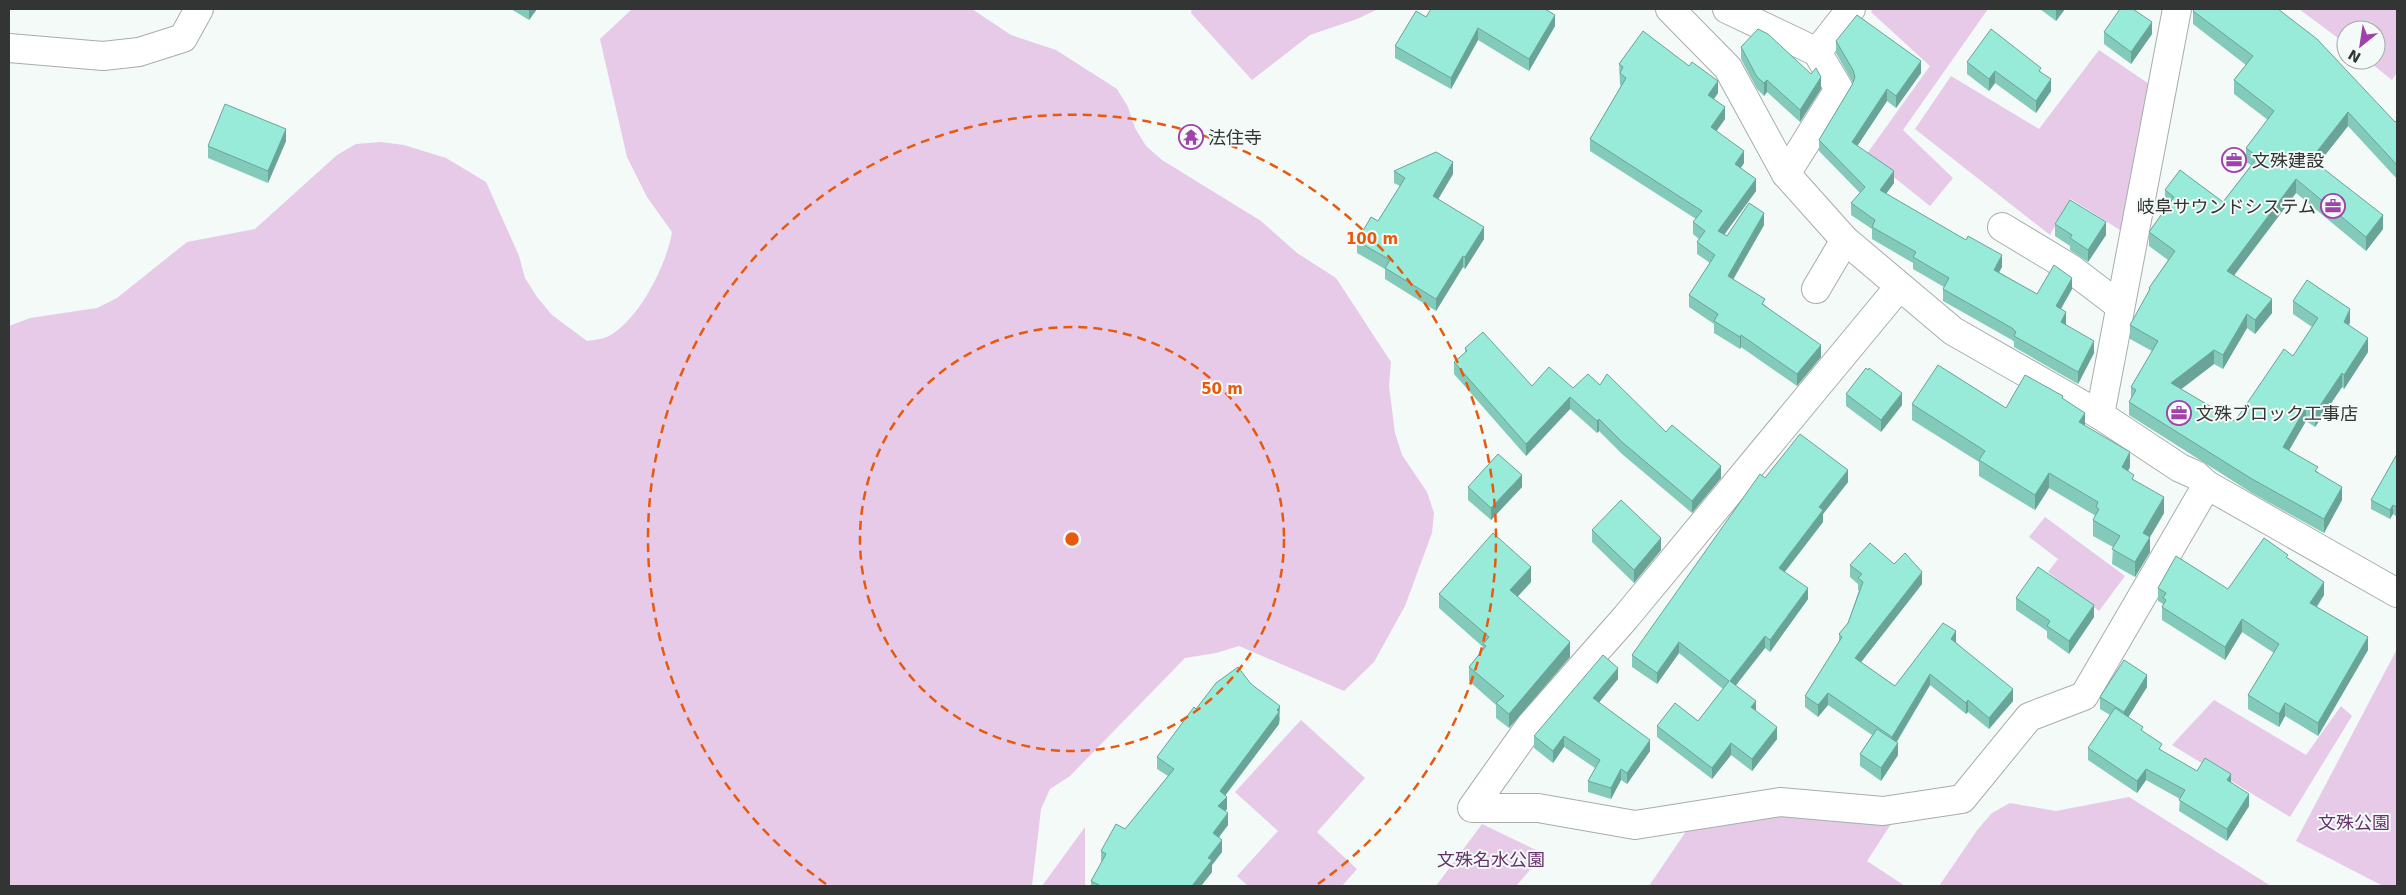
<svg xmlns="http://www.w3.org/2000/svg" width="2406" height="895" font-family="'DejaVu Sans','Noto Sans JP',sans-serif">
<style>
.green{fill:#e6cae8}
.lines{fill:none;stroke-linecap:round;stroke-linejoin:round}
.minor-casing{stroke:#a8adac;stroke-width:30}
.minor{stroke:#fff;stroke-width:28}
.wall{fill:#83cabb}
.shaded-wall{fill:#6aa498}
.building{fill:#98ebd9;stroke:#6aa498}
.ring{fill:none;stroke:#e8590c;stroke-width:2.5;stroke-dasharray:9 6}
.labels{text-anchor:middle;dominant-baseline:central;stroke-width:4;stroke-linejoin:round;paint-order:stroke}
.poi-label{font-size:18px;fill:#333534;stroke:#f3faf8;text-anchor:start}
.park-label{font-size:18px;fill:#67316d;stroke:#f3faf8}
.centre{fill:#e8590c;stroke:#f3faf8;stroke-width:2.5}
.ring-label{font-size:15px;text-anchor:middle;font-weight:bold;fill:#e8590c;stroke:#f3faf8;stroke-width:4;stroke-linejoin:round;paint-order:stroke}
</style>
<rect width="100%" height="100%" fill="#f3faf8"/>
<!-- green -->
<g class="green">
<path d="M632,9H972L1011,35L1056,50L1117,89L1128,107L1135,128L1146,146L1162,160L1261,221L1297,253L1336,278L1391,362L1389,386L1395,433L1402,455L1427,492L1434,513L1432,533L1405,606L1374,662L1344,691L1239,646L1216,653L1185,658L1070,776L1050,789L1041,809L1032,886H9V326L30,318L97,308L117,298L187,242L255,229L337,155L356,144L381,142L404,145L446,158L486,182L519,256L525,278L537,297L552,315L587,341C594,340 603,339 609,336C639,320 667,264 672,232L647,197L627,157L600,39Z"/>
<path d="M1192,9H1378L1357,19L1310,35L1252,80L1191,13Z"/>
<path d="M1873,9H1988L1903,130L1953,178L1930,206L1866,155L1930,66L1871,12Z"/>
<path d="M2299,9H2397V73L2392,80L2367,60H2376V30H2346V44Z"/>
<path d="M2099,50L2155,88L2126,234L2071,199L2050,235L1915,129L1951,76L2039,129Z"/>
<path d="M2045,517L2125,576L2099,611L2048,572L2058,559L2029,537Z"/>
<path d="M2397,649V886H2383L2296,841Z"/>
<path d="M2214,700L2306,755L2341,706L2352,716L2290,817L2172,745Z"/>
<path d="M1301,720L1365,778L1317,832L1357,869L1342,886H1248L1237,876L1278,831L1235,792Z"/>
<path d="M2129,797L2271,886H1939L1978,829L1992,813L2010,803L2056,811Z"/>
<path d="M1760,811L1893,821L1867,861L1905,886H1649L1693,821Z"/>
<path d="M1482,824L1544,854L1516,886H1436Z"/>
<path d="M1085,827V886H1042Z"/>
</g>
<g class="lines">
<defs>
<g id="minor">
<path d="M1670,9L1728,68L1786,174L1845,240L1953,331L2100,415L2180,468L2196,475L2207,485L2397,593"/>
<path d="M1727,9L1817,52L1851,9"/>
<path d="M9,48L103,56L139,52L183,38L199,9"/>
<path d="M1786,174L1839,89L1817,52"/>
<path d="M2002,227L2070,268L2120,306"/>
<path d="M1899,287L1626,617L1530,726L1472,808H1538L1635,825L1780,802L1883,811L1962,799L2029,717L2084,696L2207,485"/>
<path d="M1816,289L1845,240"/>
<path d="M2100,415L2177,9"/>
</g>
</defs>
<!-- minor casing -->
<use href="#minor" class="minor-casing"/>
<!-- minor -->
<use href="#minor" class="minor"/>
</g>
<!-- wall -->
<g class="wall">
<path d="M511,9H537L529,20Z"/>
<path d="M2040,9H2065L2056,21Z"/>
<path d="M2193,11L2395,122L2397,121V179L2348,126L2318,164L2383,229L2366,251L2296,193L2234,275L2272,313L2255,334L2247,328L2223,369L2214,364L2181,389L2235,421L2293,356L2312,327L2293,314V301L2350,322L2349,325L2368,352L2344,389L2342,387L2315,427L2306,421L2289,450L2318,472L2342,500L2324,533L2252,493L2129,415V402L2131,398V387L2152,351L2130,339V325L2149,292V288L2168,260L2149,246V232L2167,206L2165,204V190L2223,202L2251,165L2246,162V148L2268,120L2234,94V80L2246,65L2193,24Z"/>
<path d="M1426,17L1555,26L1529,71L1478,40L1451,89L1395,58V46Z"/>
<path d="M2104,32L2152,34L2131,64L2104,44Z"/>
<path d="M1836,41L1921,73L1896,108L1887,101L1857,146L1894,183L1886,194L2002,267L1999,272L2037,294L2072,289L2061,309L2066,324V325L2094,353L2078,384L2014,347V342L2012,340L1943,301V289L1944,287L1913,269V263L1872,239V229L1851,215V203L1860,193L1819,151V140L1852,85L1853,83L1836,53Z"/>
<path d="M1741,47L1821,89L1800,122L1767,92L1764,96L1757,89L1741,59Z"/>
<path d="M1967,62L2041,72L2051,91L2036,113L1995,83L1989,91L1967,74Z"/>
<path d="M1619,64L1718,93L1714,99L1725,119L1716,131L1744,163L1741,168L1756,191L1724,235L1727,236L1764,225L1733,280L1765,305L1821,357L1797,386L1741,347L1740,349L1714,333V324L1689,307V295L1710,263L1697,254V242L1699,239L1693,234V222L1696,219L1590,151V139L1621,86L1620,85Z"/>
<path d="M286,141L268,183L208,158V146Z"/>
<path d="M1394,171L1453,174L1438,199L1484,239L1465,269L1463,267L1436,311L1385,279V269L1357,253V241L1378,221L1400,186L1394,183Z"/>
<path d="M2055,224L2106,235L2088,262L2070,250V246L2055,236Z"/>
<path d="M1465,348L1532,386L1573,388L1600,385L1666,432L1721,478L1692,513L1622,454L1599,431L1597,433L1570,409L1526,456L1454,374V362L1465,353Z"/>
<path d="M1846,394L1902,405L1881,432L1846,406Z"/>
<path d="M2063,399L2085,426L2130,467L2128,471L2134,480L2164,513L2150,537V552L2135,577L2112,564L2113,547L2093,536V520L2096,516L2049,488L2035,510L1979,476V462L1912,420V404L2006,408Z"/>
<path d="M2397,454V517L2393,514L2390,519L2371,509V500Z"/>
<path d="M1765,478L1848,482L1823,514V522L1785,572L1808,599L1770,652L1765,648L1735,685L1777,739L1752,771L1731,755L1712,779L1657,737V726L1698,721L1723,689L1679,653L1657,684L1632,667V655Z"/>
<path d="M1468,487H1522L1491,520L1468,500Z"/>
<path d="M1592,530L1661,550L1634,583L1592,542Z"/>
<path d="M2288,558L2324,595L2317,607L2368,650L2318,736L2285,716L2279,727L2248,709V695L2274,653L2242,632L2225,660L2162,620V607L2163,604L2158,601V588L2228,589Z"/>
<path d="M1894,564L1922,584L1861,662L1895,686L1956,642L2013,701L1989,729L1968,712L1966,714L1930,685L1897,742L1898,755L1881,781L1860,766V754L1872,735L1828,705L1818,717L1805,707V696L1839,643V634L1848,623L1859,590H1858V584L1850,577V565Z"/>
<path d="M1531,582L1517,597L1570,657L1509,728L1496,718V705L1469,681V667L1483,650V647L1439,608V594Z"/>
<path d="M2016,598L2094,617L2069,654L2047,638V631L2016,610Z"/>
<path d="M1618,679L1598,703L1650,751L1627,784L1621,780L1611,799L1588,792V781L1595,768L1564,747L1553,763L1534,748V736Z"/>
<path d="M1251,684L1280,718L1279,724L1225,796L1227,809L1225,811L1228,825L1219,837L1222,852L1212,865V872L1201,886H1091V881L1101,863V851L1125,829L1168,776L1157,769V757L1196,709Z"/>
<path d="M2147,687L2128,717L2162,751L2197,771L2231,782L2249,806L2227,841L2179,811L2180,799L2146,780L2137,793L2088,760V748L2110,715L2100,709V697Z"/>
</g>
<!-- shaded-wall -->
<g class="shaded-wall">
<path d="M529,9H537L529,20Z"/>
<path d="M2056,9H2065L2056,21Z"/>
<path d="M1555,15V26L1529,71V59Z"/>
<path d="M2152,22V34L2131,64V52Z"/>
<path d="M1478,28V40L1451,89V78Z"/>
<path d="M1921,61V73L1896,108V96Z"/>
<path d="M1995,71V83L1989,91V79Z"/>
<path d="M1821,77V89L1800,122V110Z"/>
<path d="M2051,79V91L2036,113V101Z"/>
<path d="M1767,80V92L1764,96V83Z"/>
<path d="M1718,81V93L1708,107V95Z"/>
<path d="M1887,89V101L1852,154V142Z"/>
<path d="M1725,107V119L1711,139V127Z"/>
<path d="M2348,112V126L2311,173V159Z"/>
<path d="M286,129V141L268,183V171Z"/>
<path d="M1744,151V163L1735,176V164Z"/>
<path d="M1453,162V174L1433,208V196Z"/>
<path d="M1894,171V183L1880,202V190Z"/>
<path d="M1756,179V191L1718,243V231Z"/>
<path d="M2296,179V193L2227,285V271Z"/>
<path d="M1764,213V225L1728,288V276Z"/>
<path d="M2383,215V229L2366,251V237Z"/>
<path d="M2106,222V235L2088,262V250Z"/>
<path d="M1484,227V239L1465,269V257Z"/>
<path d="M2002,255V267L1994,281V270Z"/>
<path d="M1463,256V267L1436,311V299Z"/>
<path d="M2072,278V289L2056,317V306Z"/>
<path d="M2272,299V313L2255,334V320Z"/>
<path d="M2350,309V322L2344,336V322Z"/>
<path d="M2066,312V324L2061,333V322Z"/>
<path d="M2247,314V328L2223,369V355Z"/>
<path d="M1741,335V347L1740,349V337Z"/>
<path d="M2368,338V352L2344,389V375Z"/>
<path d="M2094,341V353L2078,384V372Z"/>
<path d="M1821,345V357L1797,386V374Z"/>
<path d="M2214,350V364L2171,397V383Z"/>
<path d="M2342,373V387L2315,427V413Z"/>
<path d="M1902,393V405L1881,432V420Z"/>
<path d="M1570,397V409L1526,456V444Z"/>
<path d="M2306,407V421L2283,461V447Z"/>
<path d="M2085,413V428L2079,422Z"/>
<path d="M1599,419V431L1597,433V421Z"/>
<path d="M2130,452V467L2122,483V467Z"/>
<path d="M1721,466V478L1692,513V501Z"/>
<path d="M1848,470V482L1823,514V522L1779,579V568L1819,507Z"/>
<path d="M2049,473V488L2035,510V495Z"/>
<path d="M1522,475V487L1491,520V508Z"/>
<path d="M2342,487V500L2324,533V519Z"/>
<path d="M2164,497V513L2150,537V552L2135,577V562L2143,533Z"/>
<path d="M2393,505V514L2390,519V510Z"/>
<path d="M1661,538V550L1634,583V570Z"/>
<path d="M1531,567V582L1510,605V590Z"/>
<path d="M1922,572V584L1855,670V658Z"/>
<path d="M2324,582V595L2310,616V603Z"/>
<path d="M1808,588V599L1770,652V640Z"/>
<path d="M2094,605V617L2069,654V641Z"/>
<path d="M2242,619V632L2225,660V647Z"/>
<path d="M1956,631V643L1951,639Z"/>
<path d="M1765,636V648L1730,693V681Z"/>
<path d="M2368,637V650L2318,736V723Z"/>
<path d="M1570,642V657L1509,728V714Z"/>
<path d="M1679,642V653L1657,684V673Z"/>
<path d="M1618,668V679L1593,710V698Z"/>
<path d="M1930,674V685L1892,749V737Z"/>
<path d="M2147,675V687L2124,724V712Z"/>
<path d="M2013,689V701L1989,729V718Z"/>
<path d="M1828,693V705L1818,717V705Z"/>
<path d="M1968,700V712L1966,714V703Z"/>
<path d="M1756,701V713L1751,707Z"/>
<path d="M2285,703V716L2279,727V714Z"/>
<path d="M1280,706L1279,724L1220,802V791Z"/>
<path d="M1777,727V739L1752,771V759Z"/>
<path d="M1564,736V747L1553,763V751Z"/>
<path d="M1650,740V751L1627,784V773Z"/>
<path d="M1731,743V755L1712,779V768Z"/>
<path d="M1898,743V755L1881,781V768Z"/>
<path d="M1621,769V780L1611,799V788Z"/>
<path d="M2146,769V780L2137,793V781Z"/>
<path d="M2231,774V786L2227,780Z"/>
<path d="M2249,794V806L2227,841V829Z"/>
<path d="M1227,797V809L1218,818V806Z"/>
<path d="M1228,813V825L1213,845V833Z"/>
<path d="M1222,840V852L1212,865V872L1201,886H1192L1208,858Z"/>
</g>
<!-- building -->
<g class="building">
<path d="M1431,9H1545L1555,15L1529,59L1478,28L1451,78L1395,46L1416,11L1426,17Z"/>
<path d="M2120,9H2133L2152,22L2131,52L2104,32Z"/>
<path d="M2195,9H2278L2317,39L2395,122L2397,121V165L2348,112L2311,159L2383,215L2366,237L2296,179L2227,271L2272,299L2255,320L2247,314L2223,355L2214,350L2171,383L2235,421L2284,349L2293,356L2318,318L2293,301L2307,280L2350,309L2344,322L2368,338L2344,375L2342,373L2315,413L2306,407L2283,447L2318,467L2315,471L2342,487L2324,519L2252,479L2129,402L2136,390L2131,387L2158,341L2130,325L2150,289L2149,288L2175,251L2149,232L2174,197L2165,190L2180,170L2223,202L2258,157L2246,148L2274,111L2234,80L2253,56L2193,11Z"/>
<path d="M1857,15L1921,61L1896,96L1887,89L1852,142L1894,171L1880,190L1966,240L1968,236L2002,255L1994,270L2037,294L2054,265L2072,278L2056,306L2066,312L2061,322L2094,341L2078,372L2014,336L2016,332L2012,328L1943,289L1949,278L1913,257L1916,252L1872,227L1875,220L1851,203L1865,187L1819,140L1852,85L1855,77L1853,70L1836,41Z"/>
<path d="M1758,29L1768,34L1811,74L1816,68L1821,77L1800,110L1767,80L1764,83L1757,77L1741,47Z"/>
<path d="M1991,29L2041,68L2039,71L2051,79L2036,101L1995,71L1989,79L1967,62Z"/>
<path d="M1643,31L1689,66L1692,62L1718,81L1708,95L1725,107L1711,127L1744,151L1735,164L1756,179L1718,231L1727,236L1749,203L1764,213L1728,276L1765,299L1762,304L1821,345L1797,374L1741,335L1740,337L1714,321L1718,314L1689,295L1715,255L1697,242L1705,231L1693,222L1702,211L1590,139L1626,78L1620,73L1623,67L1619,64Z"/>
<path d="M225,104L286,129L268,171L208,146Z"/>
<path d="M1436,152L1453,162L1433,196L1484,227L1465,257L1463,256L1436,299L1385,268L1390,260L1357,241L1371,217L1378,221L1405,178L1394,171Z"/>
<path d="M2070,200L2106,222L2088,250L2070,238L2072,235L2055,224Z"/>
<path d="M1483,332L1532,386L1549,367L1573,388L1588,374L1600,385L1607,374L1666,432L1672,425L1721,466L1692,501L1622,442L1599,419L1597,421L1570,397L1526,444L1454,362L1467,351L1465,348Z"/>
<path d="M1938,365L2006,408L2025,375L2063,396L2062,398L2085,413L2079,422L2130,452L2122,467L2134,475L2132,479L2164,497L2143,533L2150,537L2135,562L2112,549L2120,536L2093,520L2099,509L2096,507L2098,502L2049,473L2035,495L1979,460L1985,451L1912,404Z"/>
<path d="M1866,368L1868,370L1869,368L1902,393L1881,420L1846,394Z"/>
<path d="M1800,434L1848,470L1819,507L1823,510L1779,568L1808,588L1770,640L1765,636L1730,681L1756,701L1751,707L1777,727L1752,759L1731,743L1712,768L1657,726L1675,703L1698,721L1729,681L1679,642L1657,673L1632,655L1760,474L1765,478Z"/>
<path d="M1498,454L1522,475L1491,508L1468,487Z"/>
<path d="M2397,454V507L2393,505L2390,510L2371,500Z"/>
<path d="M1621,500L1661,538L1634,570L1592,530Z"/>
<path d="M1493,533L1531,567L1510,590L1570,642L1509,714L1496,703L1504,696L1469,667L1486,646L1483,644L1489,637L1439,594Z"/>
<path d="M2264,538L2288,555L2286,557L2324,582L2310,603L2368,637L2318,723L2285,703L2279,714L2248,695L2279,644L2242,619L2225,647L2162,607L2166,600L2163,598L2166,593L2158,588L2176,556L2228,589Z"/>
<path d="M1870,543L1894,564L1905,553L1922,572L1855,658L1895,686L1943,623L1956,631L1951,639L2013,689L1989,718L1968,700L1966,703L1930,674L1892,737L1828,693L1818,705L1805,696L1842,637L1839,634L1848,623L1863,582L1858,578L1862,574L1850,565Z"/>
<path d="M2038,567L2094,605L2069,641L2047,626L2050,621L2016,598Z"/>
<path d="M1603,655L1618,668L1593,698L1650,740L1627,773L1621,769L1611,788L1588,781L1600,760L1564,736L1553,751L1534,736Z"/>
<path d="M2124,660L2147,675L2124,712L2100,697Z"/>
<path d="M1238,667L1251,684L1280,706L1277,710L1279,712L1220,791L1227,797L1218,806L1228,813L1213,833L1222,840L1208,858L1212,860L1192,886H1101L1091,881L1106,854L1101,851L1116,824L1125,829L1174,769L1157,757L1194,707L1196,709L1216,683Z"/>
<path d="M2115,708L2143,727L2141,730L2162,744L2159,749L2197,771L2205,758L2231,774L2227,780L2249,794L2227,829L2179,800L2185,790L2146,769L2137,781L2088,748Z"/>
<path d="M1877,729L1898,743L1881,768L1860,754Z"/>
</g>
<!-- distance rings -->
<g class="ring">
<circle cx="1072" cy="539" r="212"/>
<path d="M826 884A424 424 0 1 1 1318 884"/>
</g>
<!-- icons -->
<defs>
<symbol id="temple-ring" viewBox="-11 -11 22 22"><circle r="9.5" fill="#f3faf8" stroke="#a042ab" stroke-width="1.5"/><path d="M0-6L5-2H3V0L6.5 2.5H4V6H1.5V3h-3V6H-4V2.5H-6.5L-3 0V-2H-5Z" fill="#a042ab"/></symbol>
<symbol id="office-ring" viewBox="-11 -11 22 22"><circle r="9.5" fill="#f3faf8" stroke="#a042ab" stroke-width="1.5"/><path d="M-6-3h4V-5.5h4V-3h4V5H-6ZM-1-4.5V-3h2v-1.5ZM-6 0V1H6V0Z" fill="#a042ab"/></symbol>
</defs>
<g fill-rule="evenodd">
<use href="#temple-ring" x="1177" y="123" width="28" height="28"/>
<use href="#office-ring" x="2220" y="146" width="28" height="28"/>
<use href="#office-ring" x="2319" y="192" width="28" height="28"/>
<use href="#office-ring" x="2165" y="399" width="28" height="28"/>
</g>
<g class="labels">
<!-- poi labels -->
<g class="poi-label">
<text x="1208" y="137">法住寺</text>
<text x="2252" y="160">文殊建設</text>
<text x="2316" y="206" text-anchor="end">岐阜サウンドシステム</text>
<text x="2196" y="413">文殊ブロック工事店</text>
</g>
<!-- park labels -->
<g class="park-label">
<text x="2354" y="822">文殊公園</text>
<text x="1491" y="859">文殊名水公園</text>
</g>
</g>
<circle cx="1072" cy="539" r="8" class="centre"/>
<g class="ring-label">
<text x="1372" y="244">100 m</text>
<text x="1222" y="394">50 m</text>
</g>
<!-- border -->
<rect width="2406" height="895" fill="none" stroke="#333534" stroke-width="20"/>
<!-- north arrow -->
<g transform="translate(2361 45) rotate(210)"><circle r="24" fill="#f3faf8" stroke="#a6abaa"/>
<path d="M0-4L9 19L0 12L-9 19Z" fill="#a042ab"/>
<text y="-8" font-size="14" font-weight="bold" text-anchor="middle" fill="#333534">N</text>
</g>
</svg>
